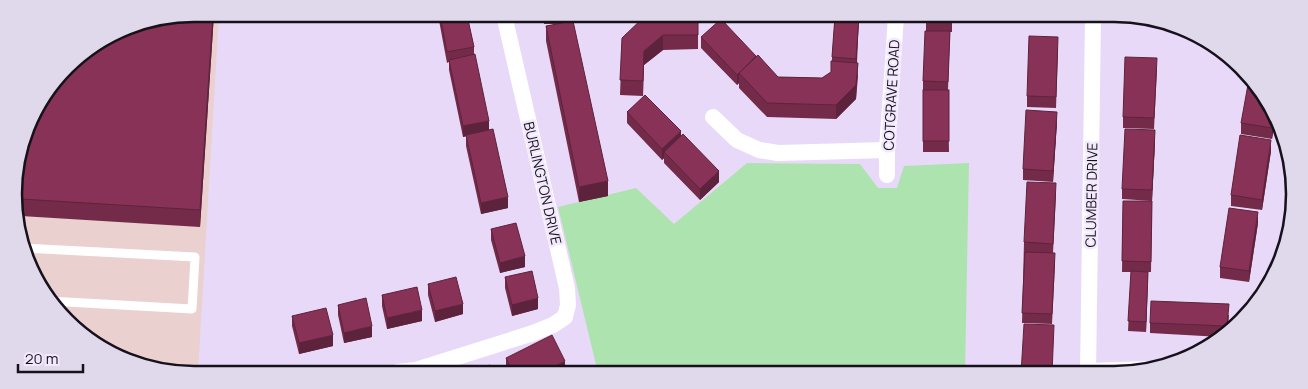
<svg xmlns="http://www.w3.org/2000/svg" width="1308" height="389" font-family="Manrope,sans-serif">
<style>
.commercial{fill:#ead0ce}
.green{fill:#ade3ae}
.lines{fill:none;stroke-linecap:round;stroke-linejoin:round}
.lane{stroke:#fff;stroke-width:9}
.street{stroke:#fff;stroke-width:16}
.wall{fill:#742b4a}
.shaded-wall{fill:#5e233c}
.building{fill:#873256;stroke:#5e233c}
.labels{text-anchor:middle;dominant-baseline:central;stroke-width:5;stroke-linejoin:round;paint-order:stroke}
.street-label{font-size:14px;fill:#17111c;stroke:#f2e9fd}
.rim{fill:none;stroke:#17111c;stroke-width:2.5}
</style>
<rect width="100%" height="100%" fill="#e8d9f9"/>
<!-- commercial -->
<path class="commercial" d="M195,14H219L198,372H160L94,345L51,304L20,242L14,182L32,115Z"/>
<!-- green -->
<path class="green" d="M747,163L860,164L878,188H897L904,166L969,163L965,373H598L558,207L636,188L674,224Z"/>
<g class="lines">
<!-- lane -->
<path class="lane" d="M23,248L195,257L192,309L49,301"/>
<!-- street -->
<g class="street">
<path d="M713,117L737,140L759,150L778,153L887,150"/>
<path d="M887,175V150L896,16"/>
<path d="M1088,371L1152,369"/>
<path d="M397,372L416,370L533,333L553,325L565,317L568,305L567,288L504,15"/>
<path d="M1088,374L1093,17"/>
</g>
</g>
<!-- wall -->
<g class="wall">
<path d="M194,14H214L200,227L21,216V199Z"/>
<path d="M438,15H467L474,47V54L489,130L508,208L481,214L466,146V136L463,137L449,70V62L447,63Z"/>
<path d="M544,15H570V21L608,196L579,202L546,41V26L558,24H544Z"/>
<path d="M698,16V49L663,50L644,65L643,96L620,95L622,38Z"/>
<path d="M835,16H859L857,63L858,77L856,99L836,119L767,117L739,88V83L737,85L701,48V37L756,56L778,77L822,78L831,72Z"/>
<path d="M926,16H952V32H950L948,90L949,152H923V81L926,31Z"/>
<path d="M1171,26L1188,34L1171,31Z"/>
<path d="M1058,47L1056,108L1027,107V96Z"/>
<path d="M1157,68L1154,129L1123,128V117Z"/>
<path d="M627,112L681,136L719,182L700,200L664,163V158L662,160L627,123Z"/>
<path d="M1275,121L1272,139L1241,134V123Z"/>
<path d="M1057,122L1053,182L1023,180V169Z"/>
<path d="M1155,141L1152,201L1122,199V189Z"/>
<path d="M1271,151L1262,210L1231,206V195Z"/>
<path d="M1056,194L1053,253L1055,264L1052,324L1022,323L1024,242Z"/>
<path d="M1123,201H1152L1151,272H1148L1146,332L1128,331L1131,272H1122Z"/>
<path d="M1258,223L1249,282L1220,278V267Z"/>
<path d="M491,229L525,267L500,273L491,240Z"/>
<path d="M505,277L538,309L512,316L505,288Z"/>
<path d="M428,284L463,314L435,322L428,295Z"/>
<path d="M382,295L422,321L387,329L382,306Z"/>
<path d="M338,305L372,337L344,343L338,315Z"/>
<path d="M1229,315L1228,332L1221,337L1150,333V323Z"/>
<path d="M292,316L333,346L299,354L292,326Z"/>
<path d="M506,358L565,372L563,373H508L506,368Z"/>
</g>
<!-- shaded-wall -->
<g class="shaded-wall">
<path d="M213,14H214L200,227V210Z"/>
<path d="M859,16L856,69V59Z"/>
<path d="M663,35V50L644,65L643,96L644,51Z"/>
<path d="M756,56L739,73V83L737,85V75Z"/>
<path d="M858,63L856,99L836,119V105Z"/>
<path d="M1057,112V122L1053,182V171Z"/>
<path d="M1274,118L1275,121L1272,139V128Z"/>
<path d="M489,121V131L463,137V126Z"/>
<path d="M1155,130V141L1152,201V190Z"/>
<path d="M681,131V142L664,152V158L662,160V149Z"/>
<path d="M1271,140V151L1262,210V200Z"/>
<path d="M719,171V182L700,200V189Z"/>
<path d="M608,181V196L579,202V187Z"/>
<path d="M508,197V208L481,214V203Z"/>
<path d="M1258,212V223L1249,282V271Z"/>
<path d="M525,256V267L500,273V263Z"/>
<path d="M1148,272V282L1146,332V322Z"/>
<path d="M538,298V309L512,316V305Z"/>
<path d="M463,304V314L435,322V311Z"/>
<path d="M422,310V321L387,329V318Z"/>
<path d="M372,326V337L344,343V333Z"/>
<path d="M333,335V346L299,354V343Z"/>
<path d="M565,361V372L563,373H542Z"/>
</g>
<!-- building -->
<g class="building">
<path d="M194,14H213L200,210L21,199L25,143L32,115L75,59L126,27Z"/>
<path d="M440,15H467L474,47L447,52Z"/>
<path d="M646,15L698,16V35H663L644,51L643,81L620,80L622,38Z"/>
<path d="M835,16H859L856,59L832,57Z"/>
<rect x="926" y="16" width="26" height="6"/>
<path d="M721,19L756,56L737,75L701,37Z"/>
<path d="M573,21L608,181L579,187L546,26Z"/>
<path d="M925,31H950L948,82L923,81Z"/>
<path d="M1029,36L1058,37L1056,97L1027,96Z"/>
<path d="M475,54L489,121L463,126L449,60Z"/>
<path d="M758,55L778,77L822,78L831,72V61L858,63L856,85L836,105L767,103L739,73Z"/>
<path d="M1125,57L1157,58L1154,118L1123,117Z"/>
<path d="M1249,79L1264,94L1274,118L1272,128L1241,123Z"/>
<rect x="923" y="90" width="26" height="51"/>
<path d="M645,95L681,131L662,149L627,112Z"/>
<path d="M1026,110L1057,112L1053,171L1023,169Z"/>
<path d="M493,129L508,197L481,203L466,135Z"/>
<path d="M1125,129L1155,130L1152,190L1122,189Z"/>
<path d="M683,134L719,171L700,189L664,152Z"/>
<path d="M1240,135L1271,140L1262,200L1231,195Z"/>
<path d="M1027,182L1056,183L1053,244L1024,242Z"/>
<path d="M1123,201H1152L1151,262L1122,261Z"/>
<path d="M1229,208L1258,212L1249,271L1220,267Z"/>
<path d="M516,223L525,256L500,263L491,229Z"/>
<path d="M1025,252L1055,253L1052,314L1022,313Z"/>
<path d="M532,271L538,298L512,305L505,277Z"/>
<path d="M1131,271L1148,272L1146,322L1128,321Z"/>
<path d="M456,277L463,304L435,311L428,284Z"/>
<path d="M417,287L422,310L387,318L382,295Z"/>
<path d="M366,298L372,326L344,333L338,305Z"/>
<path d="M1151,301L1229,304L1227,326L1150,323Z"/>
<path d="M326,308L333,335L299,343L292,316Z"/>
<path d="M1024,324L1054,325L1052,374H1021Z"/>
<path d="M552,335L565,361L542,373H513L506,358Z"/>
<path d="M490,365L493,372H475Z"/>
</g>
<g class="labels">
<!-- street labels -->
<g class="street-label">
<text transform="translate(891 95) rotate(-87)">COTGRAVE ROAD</text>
<text transform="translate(543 183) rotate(77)">BURLINGTON DRIVE</text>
<text transform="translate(1091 195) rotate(-89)">CLUMBER DRIVE</text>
</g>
</g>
<!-- crop -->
<path d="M0 0H1308V389H0ZM194 22H1114A172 172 0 0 1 1286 194V194A172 172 0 0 1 1114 366H194A172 172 0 0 1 22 194V194A172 172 0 0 1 194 22Z" fill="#e0d8eb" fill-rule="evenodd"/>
<path class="rim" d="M194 22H1114A172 172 0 0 1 1286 194V194A172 172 0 0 1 1114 366H194A172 172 0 0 1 22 194V194A172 172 0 0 1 194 22Z"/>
<!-- scale -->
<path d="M18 364v8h65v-8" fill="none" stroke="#17111c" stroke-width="2.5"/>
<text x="25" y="364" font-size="15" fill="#17111c" stroke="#f2e9fd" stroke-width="4" paint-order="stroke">20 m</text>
</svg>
